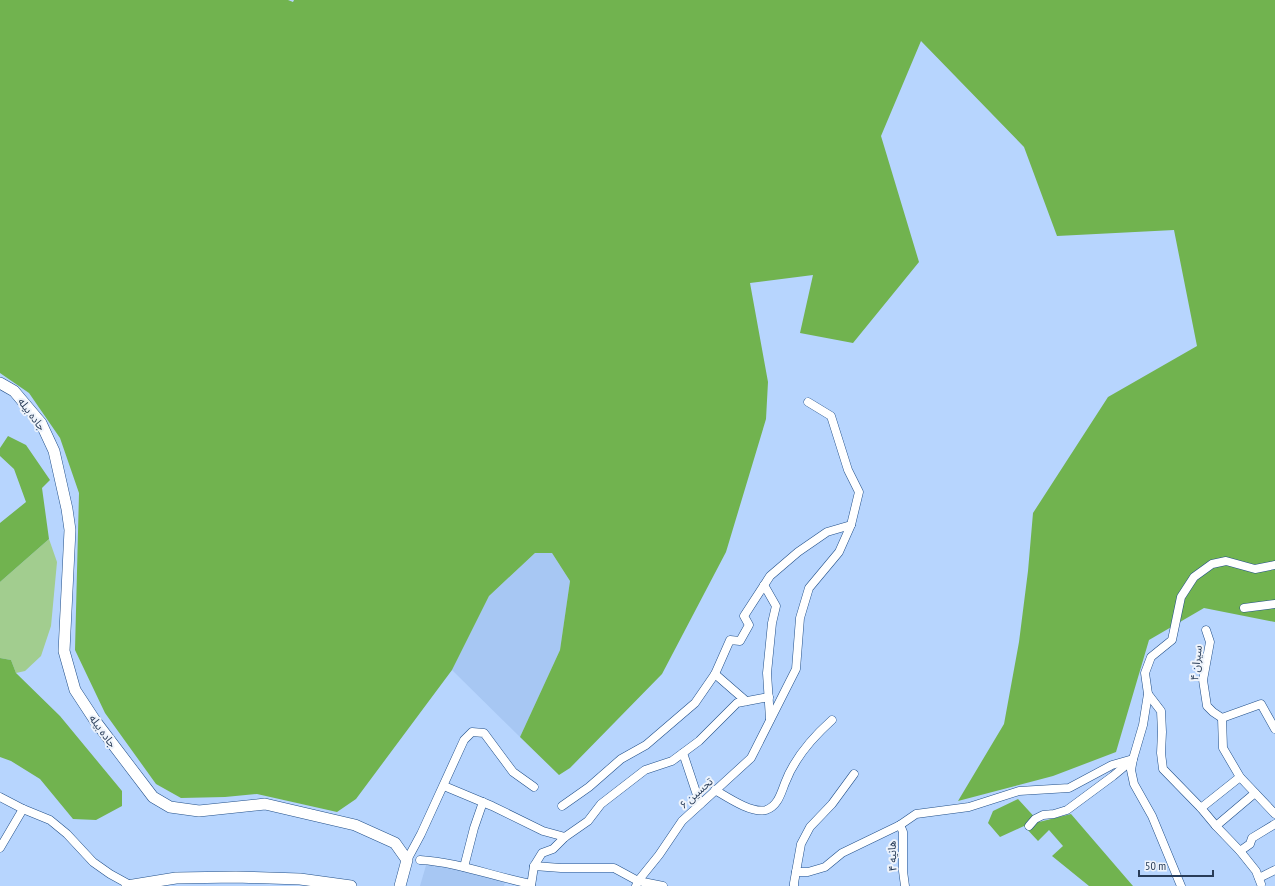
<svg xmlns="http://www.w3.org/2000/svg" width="1275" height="886" font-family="'PT Sans Narrow','Noto Sans Arabic',sans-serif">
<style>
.built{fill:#a7c7f3}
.green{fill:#a2cd8f}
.forest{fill:#71b34f}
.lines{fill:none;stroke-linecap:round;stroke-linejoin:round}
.street-casing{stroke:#214f89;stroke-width:9}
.secondary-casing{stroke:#214f89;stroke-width:12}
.street{stroke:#fff;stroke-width:8}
.secondary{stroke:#fff;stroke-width:11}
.labels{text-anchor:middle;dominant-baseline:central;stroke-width:4;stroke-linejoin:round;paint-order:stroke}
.street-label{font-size:11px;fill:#283c58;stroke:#eff4fb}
</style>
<rect width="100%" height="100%" fill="#b7d5fe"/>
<!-- built -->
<g class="built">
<path d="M535,553H552L570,581L560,650L520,737L452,670L489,596Z"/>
<path d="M427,862L505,882L504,886H420Z"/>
</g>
<!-- green -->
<path class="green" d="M49,539L57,562L51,626L41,656L25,671L16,673L11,660L0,658V582Z"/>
<!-- forest -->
<g class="forest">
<path d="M0,0H288L293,2L294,0H1275V622L1204,608L1149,640L1116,752L1053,776L958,801L1004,724L1019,642L1028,571L1033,513L1108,397L1197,346L1174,230L1057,236L1024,147L921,41L881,136L919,262L853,343L800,333L813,275L750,283L768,382L766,419L726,552L662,674L570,768L559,775L520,737L560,650L570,581L552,553H535L489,596L452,670L356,799L337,812L257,794L225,797L181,798L156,784L105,713L75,650L79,493L60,438L29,393L0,373Z"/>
<path d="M8,436L26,445L50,480L42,488L49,539L0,582V523L26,502L14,469L0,456V448Z"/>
<path d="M0,658L11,660L16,673L60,716L122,791V806L96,820L73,819L40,779L11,761L0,757Z"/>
<path d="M1018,799L1039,822L1071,814L1133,886H1089L1052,856L1063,846L1049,830L1038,841L1024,826L1000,837L988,823L993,811Z"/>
</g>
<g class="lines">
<defs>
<g id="street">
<path d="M764,585L776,606L772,623L767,673L770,719"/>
<path d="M1244,608L1275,604"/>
<path d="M1206,630L1210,642L1203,680L1207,706L1213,712L1222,718L1261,704L1275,729"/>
<path d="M715,674L746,701"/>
<path d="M1148,694L1161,711L1162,732L1161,753L1163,769L1201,808L1216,826L1240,851L1256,871L1261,884"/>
<path d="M1222,718L1223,748L1240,777L1275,814"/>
<path d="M683,753L700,804"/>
<path d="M444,786L492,806L543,831L565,837"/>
<path d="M715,790C727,797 752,814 766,810C778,806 781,793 785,783C794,759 813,737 832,720"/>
<path d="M0,797L23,809L50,820L67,834L93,862L110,874L130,885"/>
<path d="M562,806L589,787L621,759L646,745L695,703L715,674L730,640L740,641L749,625L744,616L770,576L798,552L827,532L851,525L859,492L848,470L831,416L808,402"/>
<path d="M1201,808L1240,777"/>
<path d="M900,825L903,832V871L905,886"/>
<path d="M1029,826L1035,819L1043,815L1054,814L1067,810L1113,776L1131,761"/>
<path d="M1216,826L1255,793"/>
<path d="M0,848L23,809"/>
<path d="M1240,851L1250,844L1252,838L1275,824"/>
<path d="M407,860L421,834L464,740L472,732L484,733L513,772L534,787"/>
<path d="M420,860C458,862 494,877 531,884"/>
<path d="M534,866L561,868H614L638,881L663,886"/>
<path d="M464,867L474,828L483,802"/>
<path d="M796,872H808L825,867L842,853L900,825L916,814L969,807L1019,791L1069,788L1112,765L1133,759"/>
<path d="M1259,878L1275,870"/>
<path d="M531,886L534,866L542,853L553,849L565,837L588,821L601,804L645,770L672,761L699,741L737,703L769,697"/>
<path d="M636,886L638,881L659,855L682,821L751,758L796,669L800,618L809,588L839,552L851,525"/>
<path d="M794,886V883L801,844L810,827L832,804L854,774"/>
<path d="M1181,886L1152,816L1134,784L1131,770L1133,759L1143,725L1148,694L1145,673L1151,657L1172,640L1181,597L1194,577L1212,564L1226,561L1255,569L1275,565"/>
</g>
<g id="secondary">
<path d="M0,383L14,391L41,423L54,451L67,509L70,530L64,651L75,690L96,722L153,797L170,807L199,811L265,804L355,825L395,843L407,860L400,886"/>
<path d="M127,886L176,878L236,877L300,879L351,886"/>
</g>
</defs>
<!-- street casing -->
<use href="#street" class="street-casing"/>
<!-- secondary casing -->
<use href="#secondary" class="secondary-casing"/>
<!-- street -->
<use href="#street" class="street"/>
<!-- secondary -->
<use href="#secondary" class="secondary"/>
</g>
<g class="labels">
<!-- street labels -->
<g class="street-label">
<text transform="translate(32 414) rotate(53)">جاده بیله</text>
<text transform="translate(1196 663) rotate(-84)">سیران ۴</text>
<text transform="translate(103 731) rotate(54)">جاده بیله</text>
<text transform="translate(696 793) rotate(-42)">تحسین ۶</text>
<text transform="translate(892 856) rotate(-92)">هانیه ۴</text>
</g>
</g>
<!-- scale -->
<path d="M1139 870v6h74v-6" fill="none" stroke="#283c58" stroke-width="2"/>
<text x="1145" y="870" font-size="12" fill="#283c58" stroke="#eff4fb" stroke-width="3" paint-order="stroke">50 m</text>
</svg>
